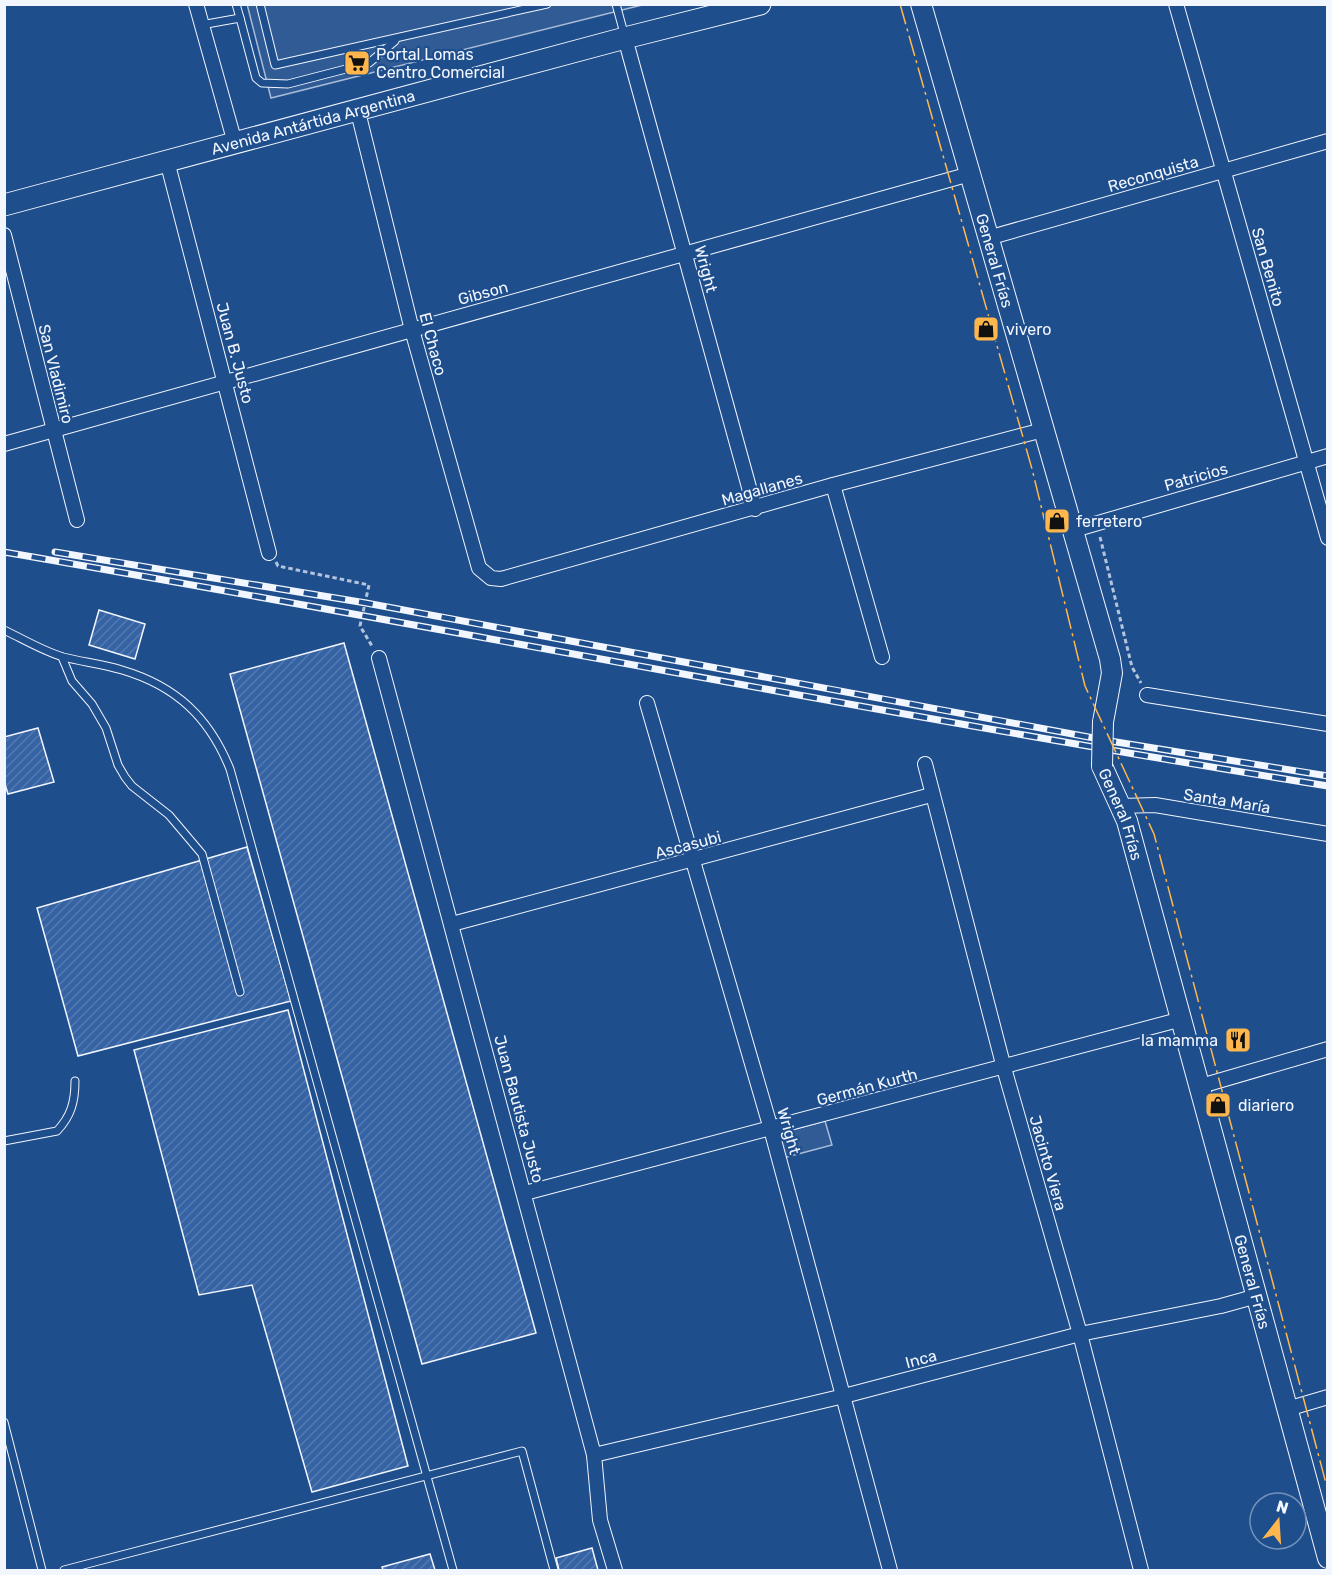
<svg xmlns="http://www.w3.org/2000/svg" width="1332" height="1575" font-family="Rubik,sans-serif">
<style>
.built{fill:#305b95;stroke:#a8bbd7;stroke-width:1.5}
.building{fill:url(#building-hatch);stroke:#f2f6ff;stroke-width:1.5}
.lines{fill:none;stroke-linecap:round;stroke-linejoin:round}
.service-casing{stroke:#f2f6ff;stroke-width:9}
.minor-casing{stroke:#f2f6ff;stroke-width:16}
.secondary-casing{stroke:#f2f6ff;stroke-width:22}
.primary-casing{stroke:#f2f6ff;stroke-width:23}
.path{stroke:#b3c4dc;stroke-width:3;stroke-dasharray:4.5 3;stroke-linecap:butt}
.service{stroke:#1f4e8c;stroke-width:7}
.minor{stroke:#1f4e8c;stroke-width:14}
.secondary{stroke:#1f4e8c;stroke-width:20}
.primary{stroke:#1f4e8c;stroke-width:21}
.rail-casing{stroke:#f2f6ff;stroke-width:7}
.rail{stroke:#1f4e8c;stroke-width:4.5;stroke-dasharray:14;stroke-linecap:butt}
.secondary-bridge-casing{stroke:#f2f6ff;stroke-width:22;stroke-linecap:butt}
.secondary-bridge{stroke:#1f4e8c;stroke-width:20}
.power{stroke:#ffb74d;stroke-width:1.5;stroke-dasharray:21 4.5 3 4.5;stroke-linecap:butt}
.labels{text-anchor:middle;dominant-baseline:central;stroke-width:4.5;stroke-linejoin:round;paint-order:stroke}
.poi-label{font-size:16px;fill:#f2f6ff;stroke:#1f4e8c;text-anchor:start}
.street-label{font-size:16px;fill:#f2f6ff;stroke:#1f4e8c}
</style>
<defs>
<pattern id="building-hatch" width="6" height="6" patternUnits="userSpaceOnUse" patternTransform="scale(1.5)"><rect width="6" height="6" fill="#3563a3"/><path d="M-1 1l2-2M0 6l6-6M5 7l2-2" fill="none" stroke="#537ab1"/></pattern>
</defs>
<rect width="100%" height="100%" fill="#1f4e8c"/>
<!-- built -->
<g class="built">
<path d="M247,4L642,5L271,98Z"/>
<path d="M825,1121L832,1145L783,1158L777,1134Z"/>
</g>
<!-- building -->
<g class="building">
<path d="M99,610L145,624L135,659L89,645Z"/>
<path d="M344,643L536,1333L422,1364L230,674Z"/>
<path d="M38,728L54,782L8,794L4,781V737Z"/>
<path d="M247,847L291,1001L78,1056L37,908Z"/>
<path d="M288,1010L408,1466L312,1492L252,1285L199,1295L134,1050Z"/>
<path d="M592,1548L598,1570H559L556,1558Z"/>
<path d="M430,1554L435,1570H383L382,1567Z"/>
</g>
<g class="lines">
<defs>
<g id="service">
<path d="M236,4L240,18"/>
<path d="M260,4L275,65L547,4"/>
<path d="M616,4L625,37"/>
<path d="M201,25L240,18L256,78L262,83L288,84L369,63L395,41"/>
<path d="M4,630C23,639 43,651 63,657C83,662 103,664 122,670C176,686 209,717 230,769L453,1570"/>
<path d="M62,657L72,681L92,704L106,728L118,765L125,777L132,786L169,815L202,854L240,992"/>
<path d="M4,1141L57,1131C71,1116 75,1102 75,1081"/>
<path d="M4,1422L42,1570"/>
<path d="M64,1570L522,1451L554,1570"/>
</g>
<g id="minor">
<path d="M196,4L235,143"/>
<path d="M1176,4L1328,538"/>
<path d="M625,38L755,509"/>
<path d="M358,112L412,330L479,568L491,578L501,579L833,485L1043,430"/>
<path d="M167,161L269,553"/>
<path d="M4,235L77,520"/>
<path d="M988,238L1328,141"/>
<path d="M4,444L970,174"/>
<path d="M833,485L882,657"/>
<path d="M1074,530L1328,456"/>
<path d="M379,658L594,1455L600,1520L615,1570"/>
<path d="M1147,695L1328,724"/>
<path d="M647,703L771,1129L890,1570"/>
<path d="M925,764L1004,1068L1080,1334L1141,1570"/>
<path d="M1121,806L1155,805L1328,834"/>
<path d="M452,924L931,795"/>
<path d="M1201,1086L1328,1049"/>
<path d="M525,1193L1182,1019"/>
<path d="M1287,1409L1328,1397"/>
<path d="M594,1455L844,1396L1080,1334L1221,1306L1257,1296"/>
</g>
<g id="secondary">
<path id="s1" d="M921,4L1110,659L1112,673L1103,722"/>
<path id="s2" d="M1102,766L1127,821L1328,1558"/>
</g>
<g id="primary">
<path id="s3" d="M4,205L625,38L760,4"/>
</g>
</defs>
<!-- service casing -->
<use href="#service" class="service-casing"/>
<!-- minor casing -->
<use href="#minor" class="minor-casing"/>
<!-- secondary casing -->
<use href="#secondary" class="secondary-casing"/>
<!-- primary casing -->
<use href="#primary" class="primary-casing"/>
<!-- path -->
<g class="path">
<path d="M1100,537L1132,667L1141,683"/>
<path d="M276,562L278,566L369,585L360,626L372,646"/>
</g>
<!-- service -->
<use href="#service" class="service"/>
<!-- minor -->
<use href="#minor" class="minor"/>
<!-- secondary -->
<use href="#secondary" class="secondary"/>
<!-- primary -->
<use href="#primary" class="primary"/>
<defs>
<g id="rail">
<path d="M4,552C446,628 885,715 1328,786"/>
<path d="M55,552L366,603L1110,741L1328,776"/>
</g>
</defs>
<!-- rail casing -->
<use href="#rail" class="rail-casing"/>
<!-- rail -->
<use href="#rail" class="rail"/>
<defs>
<path id="secondary-bridge" d="M1102,766L1103,722"/>
</defs>
<!-- secondary-bridge casing -->
<use href="#secondary-bridge" class="secondary-bridge-casing"/>
<!-- secondary-bridge -->
<use href="#secondary-bridge" class="secondary-bridge"/>
<!-- power -->
<path class="power" d="M900,4L1032,469L1085,686L1154,834L1328,1491"/>
</g>
<!-- icons -->
<defs>
<symbol id="supermarket-square" viewBox="-11 -11 22 22"><rect x="-9" y="-9" width="18" height="18" rx="4" fill="#ffb74d" stroke="#1f4e8c"/><path d="M-6-5.5h2.5l.6 2H6L4.5 2H-2.5L-4.4-4H-6ZM-1.5 3.2a1.3 1.3 0 1 0 .1 0ZM3 3.2a1.3 1.3 0 1 0 .1 0Z" fill="#111"/></symbol>
<symbol id="shop-square" viewBox="-11 -11 22 22"><rect x="-9" y="-9" width="18" height="18" rx="4" fill="#ffb74d" stroke="#1f4e8c"/><path d="M-5-2.5h2.3a2.7 3.5 0 0 1 5.4 0H5L5.5 6h-11ZM-1.5-2.5h3a1.5 2.3 0 0 0-3 0Z" fill="#111"/></symbol>
<symbol id="restaurant-square" viewBox="-11 -11 22 22"><rect x="-9" y="-9" width="18" height="18" rx="4" fill="#ffb74d" stroke="#1f4e8c"/><path d="M-5-6h1v4h1v-4h1v4h1v-4h1v5L-1.5 .5V6h-2V.5L-5-1ZM5-6V6H3V1.5H1.5Q1.5-4 5-6Z" fill="#111"/></symbol>
</defs>
<g fill-rule="evenodd">
<use href="#supermarket-square" x="342" y="48" width="30" height="30"/>
<use href="#shop-square" x="971" y="314" width="30" height="30"/>
<use href="#shop-square" x="1042" y="506" width="30" height="30"/>
<use href="#restaurant-square" x="1223" y="1025" width="30" height="30"/>
<use href="#shop-square" x="1203" y="1090" width="30" height="30"/>
</g>
<g class="labels">
<!-- poi labels -->
<g class="poi-label">
<text x="376" y="54">Portal Lomas<tspan x="376" dy="18">Centro Comercial</tspan></text>
<text x="1006" y="329">vivero</text>
<text x="1076" y="521">ferretero</text>
<text x="1218" y="1040" text-anchor="end">la mamma</text>
<text x="1238" y="1105">diariero</text>
</g>
<!-- street labels -->
<g class="street-label">
<text stroke="none"><textPath href="#s3" startOffset="320">Avenida Antártida Argentina</textPath></text>
<text transform="translate(1153 174) rotate(-16)">Reconquista</text>
<text stroke="none"><textPath href="#s1" startOffset="267">General Frías</textPath></text>
<text transform="translate(1268 267) rotate(74)">San Benito</text>
<text transform="translate(706 269) rotate(75)">Wright</text>
<text transform="translate(483 293) rotate(-15)">Gibson</text>
<text transform="translate(433 344) rotate(75)">El Chaco</text>
<text transform="translate(235 353) rotate(75)">Juan B. Justo</text>
<text transform="translate(56 374) rotate(76)">San Vladimiro</text>
<text transform="translate(1196 477) rotate(-16)">Patricios</text>
<text transform="translate(762 489) rotate(-16)">Magallanes</text>
<text transform="translate(1227 801) rotate(9)">Santa María</text>
<text stroke="none"><textPath href="#s2" startOffset="52">General Frías</textPath></text>
<text transform="translate(688 845) rotate(-15)">Ascasubi</text>
<text transform="translate(867 1087) rotate(-15)">Germán Kurth</text>
<text transform="translate(519 1109) rotate(75)">Juan Bautista Justo</text>
<text transform="translate(789 1131) rotate(74)">Wright</text>
<text transform="translate(1048 1163) rotate(74)">Jacinto Viera</text>
<text stroke="none"><textPath href="#s2" startOffset="538">General Frías</textPath></text>
<text transform="translate(921 1359) rotate(-15)">Inca</text>
</g>
</g>
<!-- border -->
<rect width="1332" height="1575" fill="none" stroke="#f2f6ff" stroke-width="12"/>
<!-- north arrow -->
<g transform="translate(1278 1521) rotate(17)"><circle r="28" fill="#1f4e8c" stroke="#7391ba" stroke-width="1.5"/>
<path d="M0-4.5L10 22L0 15L-10 22Z" fill="#ffb74d"/>
<text y="-9" font-size="16" font-weight="bold" text-anchor="middle" fill="#f2f6ff">N</text>
</g>
</svg>
